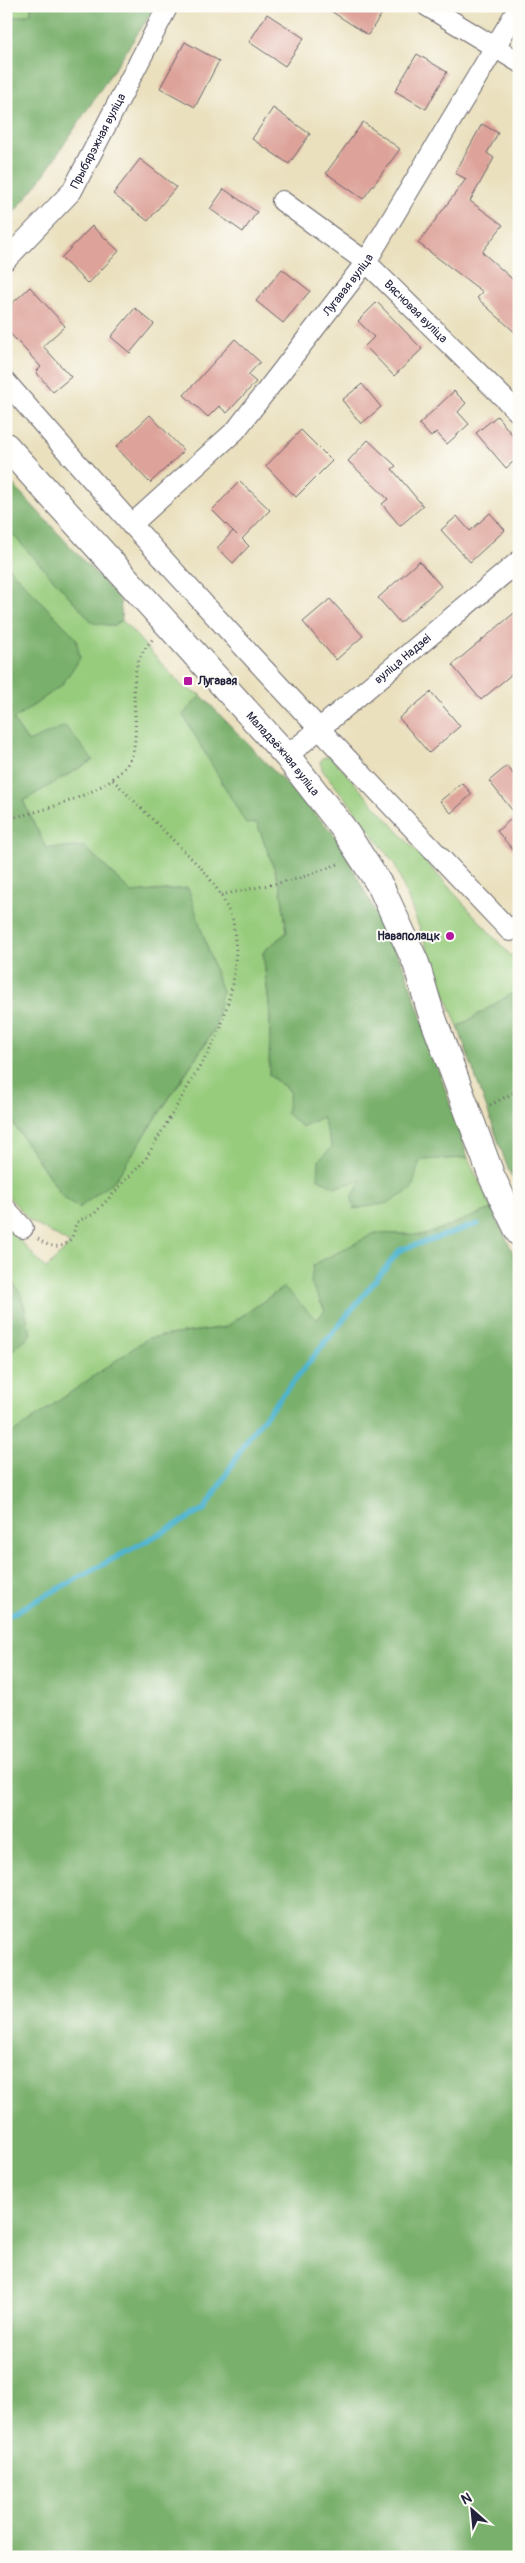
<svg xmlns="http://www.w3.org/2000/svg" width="525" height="2563" font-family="Pangolin,sans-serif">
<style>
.green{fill:#97cc7d;stroke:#5c775c}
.forest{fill:#79b06c;stroke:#4e6954}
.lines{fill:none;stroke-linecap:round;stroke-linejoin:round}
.stream{stroke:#50b4ce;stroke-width:5.5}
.building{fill:#dda299}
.minor-casing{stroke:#686469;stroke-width:22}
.major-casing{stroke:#686469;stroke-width:28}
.path{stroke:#686469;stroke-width:3;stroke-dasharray:1 4;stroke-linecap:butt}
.minor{stroke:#fff;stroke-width:20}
.major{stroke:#fff;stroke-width:26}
.poi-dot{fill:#b5179e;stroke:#fdfcf7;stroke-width:2}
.labels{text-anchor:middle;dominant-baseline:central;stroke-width:4;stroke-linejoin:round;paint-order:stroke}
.street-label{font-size:12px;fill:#22223b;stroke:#fdfcf7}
.poi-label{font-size:12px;font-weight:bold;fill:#22223b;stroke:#fdfcf7;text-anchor:start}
</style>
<rect width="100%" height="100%" fill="#fdfcf7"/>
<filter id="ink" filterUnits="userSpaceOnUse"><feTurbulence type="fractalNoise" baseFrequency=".02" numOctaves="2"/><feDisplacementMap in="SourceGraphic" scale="10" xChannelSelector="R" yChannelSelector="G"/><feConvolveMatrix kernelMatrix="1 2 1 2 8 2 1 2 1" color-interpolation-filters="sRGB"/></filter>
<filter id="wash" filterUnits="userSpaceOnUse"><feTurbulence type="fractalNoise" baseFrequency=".0096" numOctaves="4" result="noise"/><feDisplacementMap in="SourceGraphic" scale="20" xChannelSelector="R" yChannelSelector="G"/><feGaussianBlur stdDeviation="1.12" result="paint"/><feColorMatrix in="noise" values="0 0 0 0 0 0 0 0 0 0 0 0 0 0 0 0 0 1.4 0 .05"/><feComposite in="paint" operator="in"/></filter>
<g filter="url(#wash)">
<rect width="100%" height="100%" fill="#eae0be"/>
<!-- green -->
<g class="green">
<path d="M6,6H31V14L6,19Z"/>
<path d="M6,527L93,622L114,626L122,620L183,687L201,695L183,715L257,823L280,884L287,932L263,952L270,1014L269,1075L322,1116L332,1147L319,1160H420L468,1158L492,1209L425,1235L375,1233L311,1283L325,1311L316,1320L284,1287L226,1327L148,1338L6,1438V1356L31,1334L21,1294L6,1273V1225L46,1269L70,1244L30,1221L6,1193V1113L63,1197L79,1208L116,1179L215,1029L188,888L132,893L85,847L46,848L23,801L93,760L28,742L13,720L62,685L75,638L6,565Z"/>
<path d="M330,756L511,956L519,950V989L458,1027L395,865L351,805L323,771L320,763L322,758Z"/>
</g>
<!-- forest -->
<g class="forest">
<path d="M31,6H156L39,182L6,222V19L31,14Z"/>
<path d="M6,477L120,600L122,620L114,626L93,623L6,527Z"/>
<path d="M6,565L76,638L80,658L62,685L13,720L28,742L65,726L93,760L23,801L46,848L85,847L132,893L188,888L222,992L215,1028L116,1179L79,1208L63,1197L6,1113Z"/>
<path d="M201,695L336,836L405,969L468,1158L420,1160L412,1189L389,1203L354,1209L352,1197L362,1180L336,1187L318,1179L319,1160L332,1147L322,1117L302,1127L286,1113L290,1091L269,1075L270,1014L263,952L287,932L280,884L257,823L246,824L183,715Z"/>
<path d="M519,989V1190L508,1169L458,1027Z"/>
<path d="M492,1209L519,1265V2557H6V1438L148,1338L226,1327L284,1287L317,1320L325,1310L311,1283L313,1265L375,1233L425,1235Z"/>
<path d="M6,1273L21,1294L31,1334L6,1356Z"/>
</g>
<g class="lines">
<!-- stream -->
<path class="stream" d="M6,1617L205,1509L250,1435L400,1250L478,1224"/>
</g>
<g id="blocks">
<!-- building -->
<g class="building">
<path d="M323,6H375L383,12L368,35Z"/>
<path d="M267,14L304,38L285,66L249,42Z"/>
<path d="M185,42L219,61L195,107L160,88Z"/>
<path d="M417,54L447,72L426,109L395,91Z"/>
<path d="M273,108L310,134L289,164L252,139Z"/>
<path d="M363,122L400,149L363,199L326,173Z"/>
<path d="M482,124L498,133L487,153L494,158L470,201L503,225L482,252L519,285V336L477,298L483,292L418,243L466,179L455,173Z"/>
<path d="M140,159L176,187L148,221L113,194Z"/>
<path d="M224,189L257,212L243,232L210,209Z"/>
<path d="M92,226L119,251L88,284L61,258Z"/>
<path d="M282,269L310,291L283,323L256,301Z"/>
<path d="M30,287L65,326L43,346L71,377L53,392L36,372L41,367L6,329V309Z"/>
<path d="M377,302L422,349L394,376L365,346L374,337L358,321Z"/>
<path d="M135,308L154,324L130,353L111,337Z"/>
<path d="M235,339L260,362L248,375L256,382L227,413L219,406L208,417L184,395Z"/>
<path d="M362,384L381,407L361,424L342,400Z"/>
<path d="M454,391L466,403L458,412L469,424L447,444L436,432L431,437L419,424Z"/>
<path d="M150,415L184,451L150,483L116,447Z"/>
<path d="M497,416L519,443V457L506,468L476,433Z"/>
<path d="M301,430L332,461L296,497L266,466Z"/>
<path d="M368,440L396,466L392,469L423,506L400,526L382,504L388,499L348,461Z"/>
<path d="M240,481L270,510L242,539L249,546L233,563L217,548L233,531L237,535L212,510Z"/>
<path d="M490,513L505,530L470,562L441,530L457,516L470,531Z"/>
<path d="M419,561L441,586L400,623L378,598Z"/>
<path d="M330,599L363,636L336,660L303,622Z"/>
<path d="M519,609V668L481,700L452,665Z"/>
<path d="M431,692L460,726L429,753L399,718Z"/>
<path d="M507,766L519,781V857L497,831L516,815L489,781Z"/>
<path d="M462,783L472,794L451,813L440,801Z"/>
</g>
</g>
</g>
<g filter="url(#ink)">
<use href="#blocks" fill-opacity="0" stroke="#686469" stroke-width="1"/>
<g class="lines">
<defs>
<g id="minor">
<path d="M427,6L519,62"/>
<path id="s1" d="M282,201L366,262L519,413"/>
<path id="s2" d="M6,260L72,191L168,6"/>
<path d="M6,382C169,570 339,751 510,931L519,924"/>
<path id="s3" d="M131,525L236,430L366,262L519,7"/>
<path id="s4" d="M287,756L519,561"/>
<path d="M6,1209L23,1228"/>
</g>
<g id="major">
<path id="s5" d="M6,446L287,756L343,828L381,887L416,963L430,1010L492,1177L519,1233"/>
</g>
</defs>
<!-- minor casing -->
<use href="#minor" class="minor-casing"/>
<!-- major casing -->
<use href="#major" class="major-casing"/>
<!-- path -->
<g class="path">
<path d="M6,819C40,812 124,790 133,752C142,712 120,672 153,639"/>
<path d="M221,895L297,879L341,863"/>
<path d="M490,1105L519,1090"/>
<path d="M38,1239C49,1248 67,1251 73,1234C75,1230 74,1227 77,1223C82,1218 88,1217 94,1214L145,1160L219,1034L233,984L236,950L233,920L221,895L205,872L112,779"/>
</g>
<!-- minor -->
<use href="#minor" class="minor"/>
<!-- major -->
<use href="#major" class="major"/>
</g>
</g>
<!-- markers -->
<g class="poi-dot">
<rect x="183" y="676" width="10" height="10" rx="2.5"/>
<circle cx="450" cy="936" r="5"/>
</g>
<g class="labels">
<!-- street labels -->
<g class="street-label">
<text stroke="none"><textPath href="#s2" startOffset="152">Прыбярэжная вуліца</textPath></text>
<text stroke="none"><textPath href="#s3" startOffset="325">Лугавая вуліца</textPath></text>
<text stroke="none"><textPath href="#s1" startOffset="174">Вясновая вуліца</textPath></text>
<text stroke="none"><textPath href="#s4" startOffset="151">вуліца Надзеі</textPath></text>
<text stroke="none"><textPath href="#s5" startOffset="414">Маладзёжная вуліца</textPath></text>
</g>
<!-- poi labels -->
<g class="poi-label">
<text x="198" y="681">Лугавая</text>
<text x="440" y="936" text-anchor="end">Наваполацк</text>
</g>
</g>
<!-- margin -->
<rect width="525" height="2563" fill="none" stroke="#fdfcf7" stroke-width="25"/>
<!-- north arrow -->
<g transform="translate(472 2510) rotate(333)" stroke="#fdfcf7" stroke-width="4" paint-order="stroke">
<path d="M0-4L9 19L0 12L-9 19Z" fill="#22223b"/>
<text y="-8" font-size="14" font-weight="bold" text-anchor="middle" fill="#22223b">N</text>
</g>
</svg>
